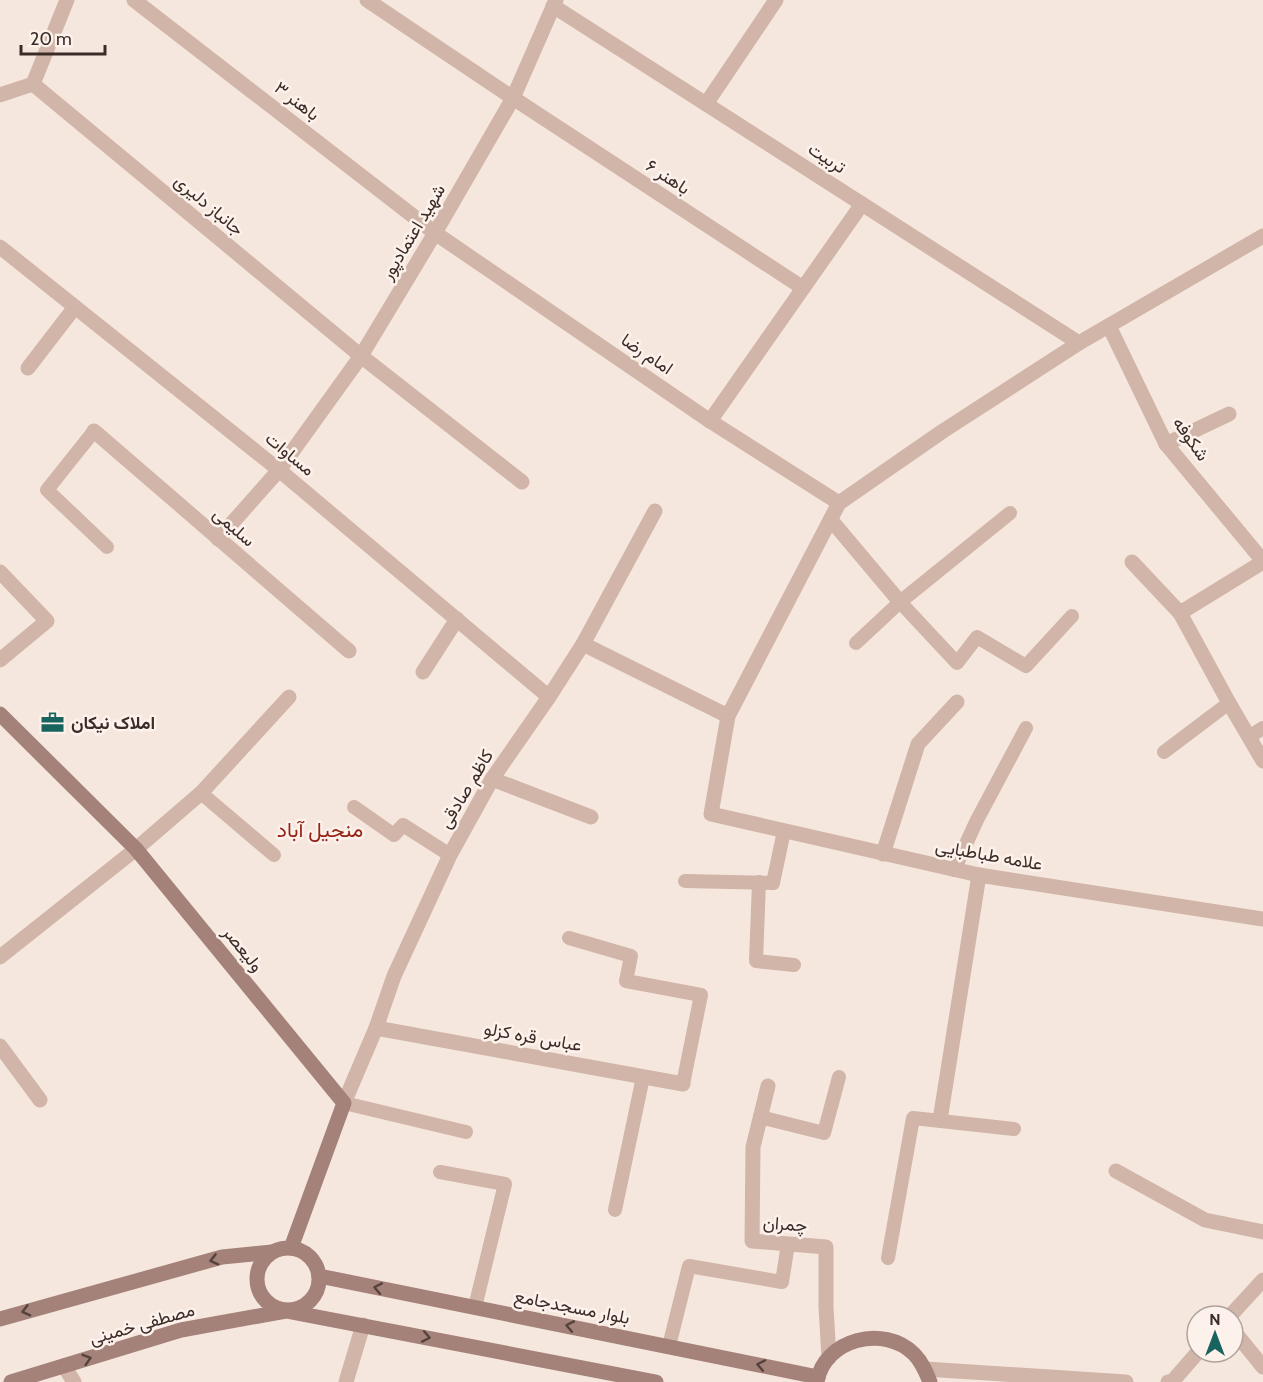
<svg xmlns="http://www.w3.org/2000/svg" width="1263" height="1382" font-family="Cabin,Vazirmatn,sans-serif">
<style>
.lines{fill:none;stroke-linecap:round;stroke-linejoin:round}
.lane{stroke:#d0b5a8;stroke-width:14}
.street{stroke:#d0b5a8;stroke-width:15}
.secondary{stroke:#a48279;stroke-width:15}
.oneway{stroke:#56423d}
.labels{text-anchor:middle;dominant-baseline:central;stroke-width:5;stroke-linejoin:round;paint-order:stroke}
.street-label{font-size:18px;fill:#3c2c29;stroke:#fcf2eb}
.poi-label{font-size:18px;font-weight:bold;fill:#3c2c29;stroke:#fcf2eb;text-anchor:start}
.quarter-label{font-size:21px;fill:#952417;stroke:#fcf2eb}
</style>
<rect width="100%" height="100%" fill="#f6e7de"/>
<g class="lines">
<!-- lane -->
<g class="lane">
<path d="M94,431L47,490L107,547"/>
<path d="M900,602L957,663L977,637L1026,666L1072,616"/>
<path d="M856,643L900,602L1010,513"/>
<path d="M1249,737L1263,728"/>
<path d="M1164,752L1229,703"/>
<path d="M201,793L274,855"/>
<path d="M354,807L394,835L403,825L450,855"/>
<path d="M954,870L977,820L1026,728"/>
<path d="M685,881L773,883L784,831"/>
<path d="M759,882L756,961L794,965"/>
<path d="M569,938L631,956L626,981L701,995L683,1084"/>
<path d="M344,1103L466,1132"/>
<path d="M760,1117L824,1133L839,1077"/>
<path d="M440,1172L505,1184L475,1307"/>
<path d="M615,1210L643,1077"/>
<path d="M888,1258L913,1118L1014,1129"/>
<path d="M669,1346L689,1266L782,1282L788,1244"/>
</g>
<!-- street -->
<g class="street">
<path d="M134,0L435,233L710,421L839,503"/>
<path d="M367,0L513,98L803,288"/>
<path d="M553,6L1079,343"/>
<path d="M33,84L361,356L522,482"/>
<path d="M0,95L33,84L67,0"/>
<path d="M706,104L776,0"/>
<path d="M1263,236L1079,343L943,431L839,503L728,716L711,814L979,875L1263,919"/>
<path d="M0,247L279,470L549,697"/>
<path d="M1109,326L1166,444L1263,561"/>
<path d="M28,368L75,307"/>
<path d="M710,421L862,204"/>
<path d="M94,431L349,651"/>
<path d="M1166,444L1229,414"/>
<path d="M831,520L900,602"/>
<path d="M218,539L279,470L361,356L435,233L513,98L556,0"/>
<path d="M1132,562L1180,613L1229,703L1263,761"/>
<path d="M0,572L47,621L0,660"/>
<path d="M1180,613L1263,562"/>
<path d="M583,644L728,716"/>
<path d="M423,672L457,619"/>
<path d="M492,779L591,817"/>
<path d="M883,854L918,744L957,702"/>
<path d="M0,957L136,849L201,793L289,697"/>
<path d="M376,1028L683,1084"/>
<path d="M0,1046L40,1100"/>
<path d="M768,1086L753,1147L752,1241L826,1247V1307L829,1358"/>
<path d="M344,1103L376,1028L394,976L450,855L492,779L549,697L583,644L655,511"/>
<path d="M940,1120L979,875"/>
<path d="M1116,1171L1205,1220L1263,1232"/>
<path d="M1230,1316L1263,1280"/>
<path d="M1233,1330L1263,1367"/>
<path d="M64,1366L74,1382"/>
<path d="M925,1369L1126,1382"/>
<path d="M346,1382L363,1325"/>
<path d="M1168,1382H1172L1198,1352"/>
</g>
<!-- secondary -->
<g class="secondary">
<path d="M0,714L136,849L344,1103L291,1248"/>
<circle cx="288" cy="1279" r="31"/>
<path d="M319,1276L818,1377"/>
<path d="M0,1319L222,1257L272,1252"/>
<path d="M11,1382L181,1330L286,1311L656,1382"/>
<path d="M817,1382C824,1339 884,1324 914,1354C922,1362 926,1372 930,1382"/>
</g>
</g>
<!-- one-way arrows -->
<defs><path id="oneway-chevron" d="M-2-3.5L2.5 0L-2 3.5" fill="none" stroke-width="1.6" stroke-linecap="round" stroke-linejoin="round" transform="scale(1.5)"/></defs>
<g class="oneway">
<use href="#oneway-chevron" transform="translate(214 1260) rotate(166)"/>
<use href="#oneway-chevron" transform="translate(378 1288) rotate(-169)"/>
<use href="#oneway-chevron" transform="translate(26 1311) rotate(165)"/>
<use href="#oneway-chevron" transform="translate(570 1326) rotate(-169)"/>
<use href="#oneway-chevron" transform="translate(426 1337) rotate(11)"/>
<use href="#oneway-chevron" transform="translate(87 1359) rotate(-17)"/>
<use href="#oneway-chevron" transform="translate(761 1365) rotate(-169)"/>
</g>
<!-- icons -->
<defs>
<symbol id="office-bare" viewBox="-9 -9 18 18"><path d="M-6-3h4V-5.5h4V-3h4V5H-6ZM-1-4.5V-3h2v-1.5ZM-6 0V1H6V0Z" fill="#18635e" stroke="#fcf2eb" stroke-width="2.5" paint-order="stroke"/></symbol>
</defs>
<g fill-rule="evenodd">
<use href="#office-bare" x="36" y="706" width="33" height="33"/>
</g>
<g class="labels">
<!-- street labels -->
<g class="street-label">
<text transform="translate(297 101) rotate(38)">باهنر ۳</text>
<text transform="translate(827 158) rotate(33)">تربیت</text>
<text transform="translate(668 177) rotate(33)">باهنر ۶</text>
<text transform="translate(209 205) rotate(40)">جانباز دلیری</text>
<text transform="translate(413 232) rotate(-59)">شهید اعتمادپور</text>
<text transform="translate(647 354) rotate(34)">امام رضا</text>
<text transform="translate(1191 439) rotate(55)">شکوفه</text>
<text transform="translate(290 454) rotate(39)">مساوات</text>
<text transform="translate(234 527) rotate(41)">سلیمی</text>
<text transform="translate(466 789) rotate(-59)">کاظم صادقی</text>
<text transform="translate(989 855) rotate(10)">علامه طباطبایی</text>
<text transform="translate(243 949) rotate(51)">ولیعصر</text>
<text transform="translate(533 1037) rotate(10)">عباس قره کزلو</text>
<text transform="translate(785 1224) rotate(4)">چمران</text>
<text transform="translate(572 1307) rotate(11)">بلوار مسجدجامع</text>
<text transform="translate(142 1324) rotate(-16)">مصطفی خمینی</text>
</g>
<!-- poi labels -->
<g class="poi-label">
<text x="71" y="723">املاک نیکان</text>
</g>
<!-- quarter labels -->
<g class="quarter-label">
<text x="320" y="829">منجیل آباد</text>
</g>
</g>
<!-- north arrow -->
<g transform="translate(1215 1334)"><circle r="28" fill="#fcf2eb" stroke="#afa39d" stroke-width="1.5"/>
<path d="M0-4.5L10 22L0 15L-10 22Z" fill="#18635e"/>
<text y="-9" font-size="16" font-weight="bold" text-anchor="middle" fill="#3c2c29">N</text>
</g>
<!-- scale -->
<path d="M21 45v9h84v-9" fill="none" stroke="#3c2c29" stroke-width="3"/>
<text x="30" y="45" font-size="18" fill="#3c2c29" stroke="#fcf2eb" stroke-width="4.5" paint-order="stroke">20 m</text>
</svg>
